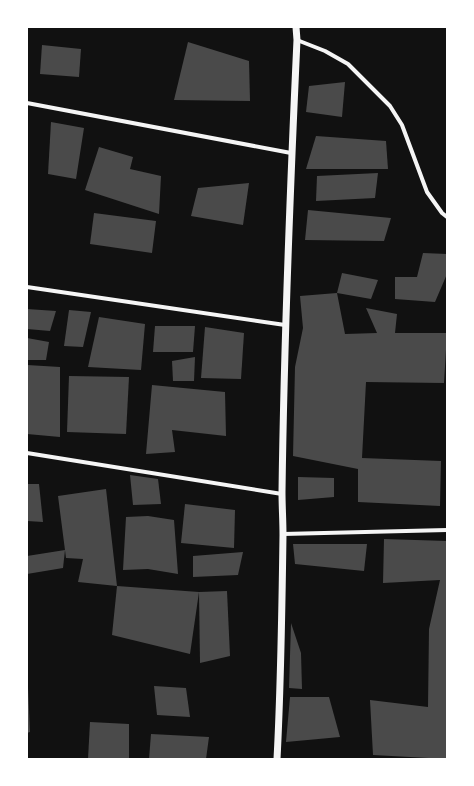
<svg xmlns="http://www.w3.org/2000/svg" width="474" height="786" font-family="'Fira Sans Condensed',sans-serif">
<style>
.building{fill:#4a4a4a}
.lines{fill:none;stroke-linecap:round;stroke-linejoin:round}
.minor{stroke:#f5f5f5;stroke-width:4}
.tertiary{stroke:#f5f5f5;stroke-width:7}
</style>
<rect width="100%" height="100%" fill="#111"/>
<!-- building -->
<g class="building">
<path d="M188,42L249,61L250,101L174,100Z"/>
<path d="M42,45L81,49L79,77L40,74Z"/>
<path d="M345,82L342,117L306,112L309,86Z"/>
<path d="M51,122L84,128L76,179L48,174Z"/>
<path d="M316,136L386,141L388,169H306Z"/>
<path d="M99,147L133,157L130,169L161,176L159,214L85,190Z"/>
<path d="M378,173L375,198L316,201L317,176Z"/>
<path d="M249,183L243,225L191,216L198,188Z"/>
<path d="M308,210L391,218L384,241L305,240Z"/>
<path d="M94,213L156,221L152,253L90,244Z"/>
<path d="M423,253L447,254V274L435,302L395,299V277H417Z"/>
<path d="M342,273L378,280L371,299L337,293L345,334L377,333L366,308L397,314L395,333H447L444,383L366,382L362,458L441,461L440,506L358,502V469L293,456L295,367L303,328L300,296L337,293Z"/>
<path d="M27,309L56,311L50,331L27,329Z"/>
<path d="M69,310L91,312L83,347L64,346Z"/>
<path d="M99,317L145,324L141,370L88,367Z"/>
<path d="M155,326H195L193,352H153Z"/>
<path d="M205,327L244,333L241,379L201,378Z"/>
<path d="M27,338L49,342L46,360H27Z"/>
<path d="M195,357L194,381H173L172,361Z"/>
<path d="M27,365L60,367V437L27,434Z"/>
<path d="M69,376L129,377L126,434L67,432Z"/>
<path d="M152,385L225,392L226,436L172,430L175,452L146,454Z"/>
<path d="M130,475L158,479L161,504L133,505Z"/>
<path d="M298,477L334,478V497L298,500Z"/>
<path d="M27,484H39L43,522L27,521Z"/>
<path d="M106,489L117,586L78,582L83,559L66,558L58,496Z"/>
<path d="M185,504L235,510L234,548L181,543Z"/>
<path d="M148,516L174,520L178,574L148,569L123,570L126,517Z"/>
<path d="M384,539L447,541V759L373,755L370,700L428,707L429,629L440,580L383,583Z"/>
<path d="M293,544H367L364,571L295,564Z"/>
<path d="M65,550L63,568L27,574V556Z"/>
<path d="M243,552L238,575L193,577V556Z"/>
<path d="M117,586L199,592L190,654L112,635Z"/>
<path d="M227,591L230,656L200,663L199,592Z"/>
<path d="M291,623L301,653L302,689L289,688Z"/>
<path d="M154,686L186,688L190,717L157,715Z"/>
<path d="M27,687H28L30,732L27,733Z"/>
<path d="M290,697H329L340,737L286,742Z"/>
<path d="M90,722L129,724V759H88Z"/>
<path d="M151,734L209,737L206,759H149Z"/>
</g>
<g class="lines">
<!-- minor -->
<g class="minor">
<path d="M297,40L325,51L348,64L390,106L402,125L427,192L442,213L447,217"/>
<path d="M27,103L291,153"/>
<path d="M27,287L285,325"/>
<path d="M27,453L282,494"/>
<path d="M283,534L447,530"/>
</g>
<!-- tertiary -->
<path class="tertiary" d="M277,759C281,684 282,610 283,535C283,521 282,506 282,492C284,341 290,191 297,40L296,27"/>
</g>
<!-- border -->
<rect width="474" height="786" fill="none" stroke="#ffffff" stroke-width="56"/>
</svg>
